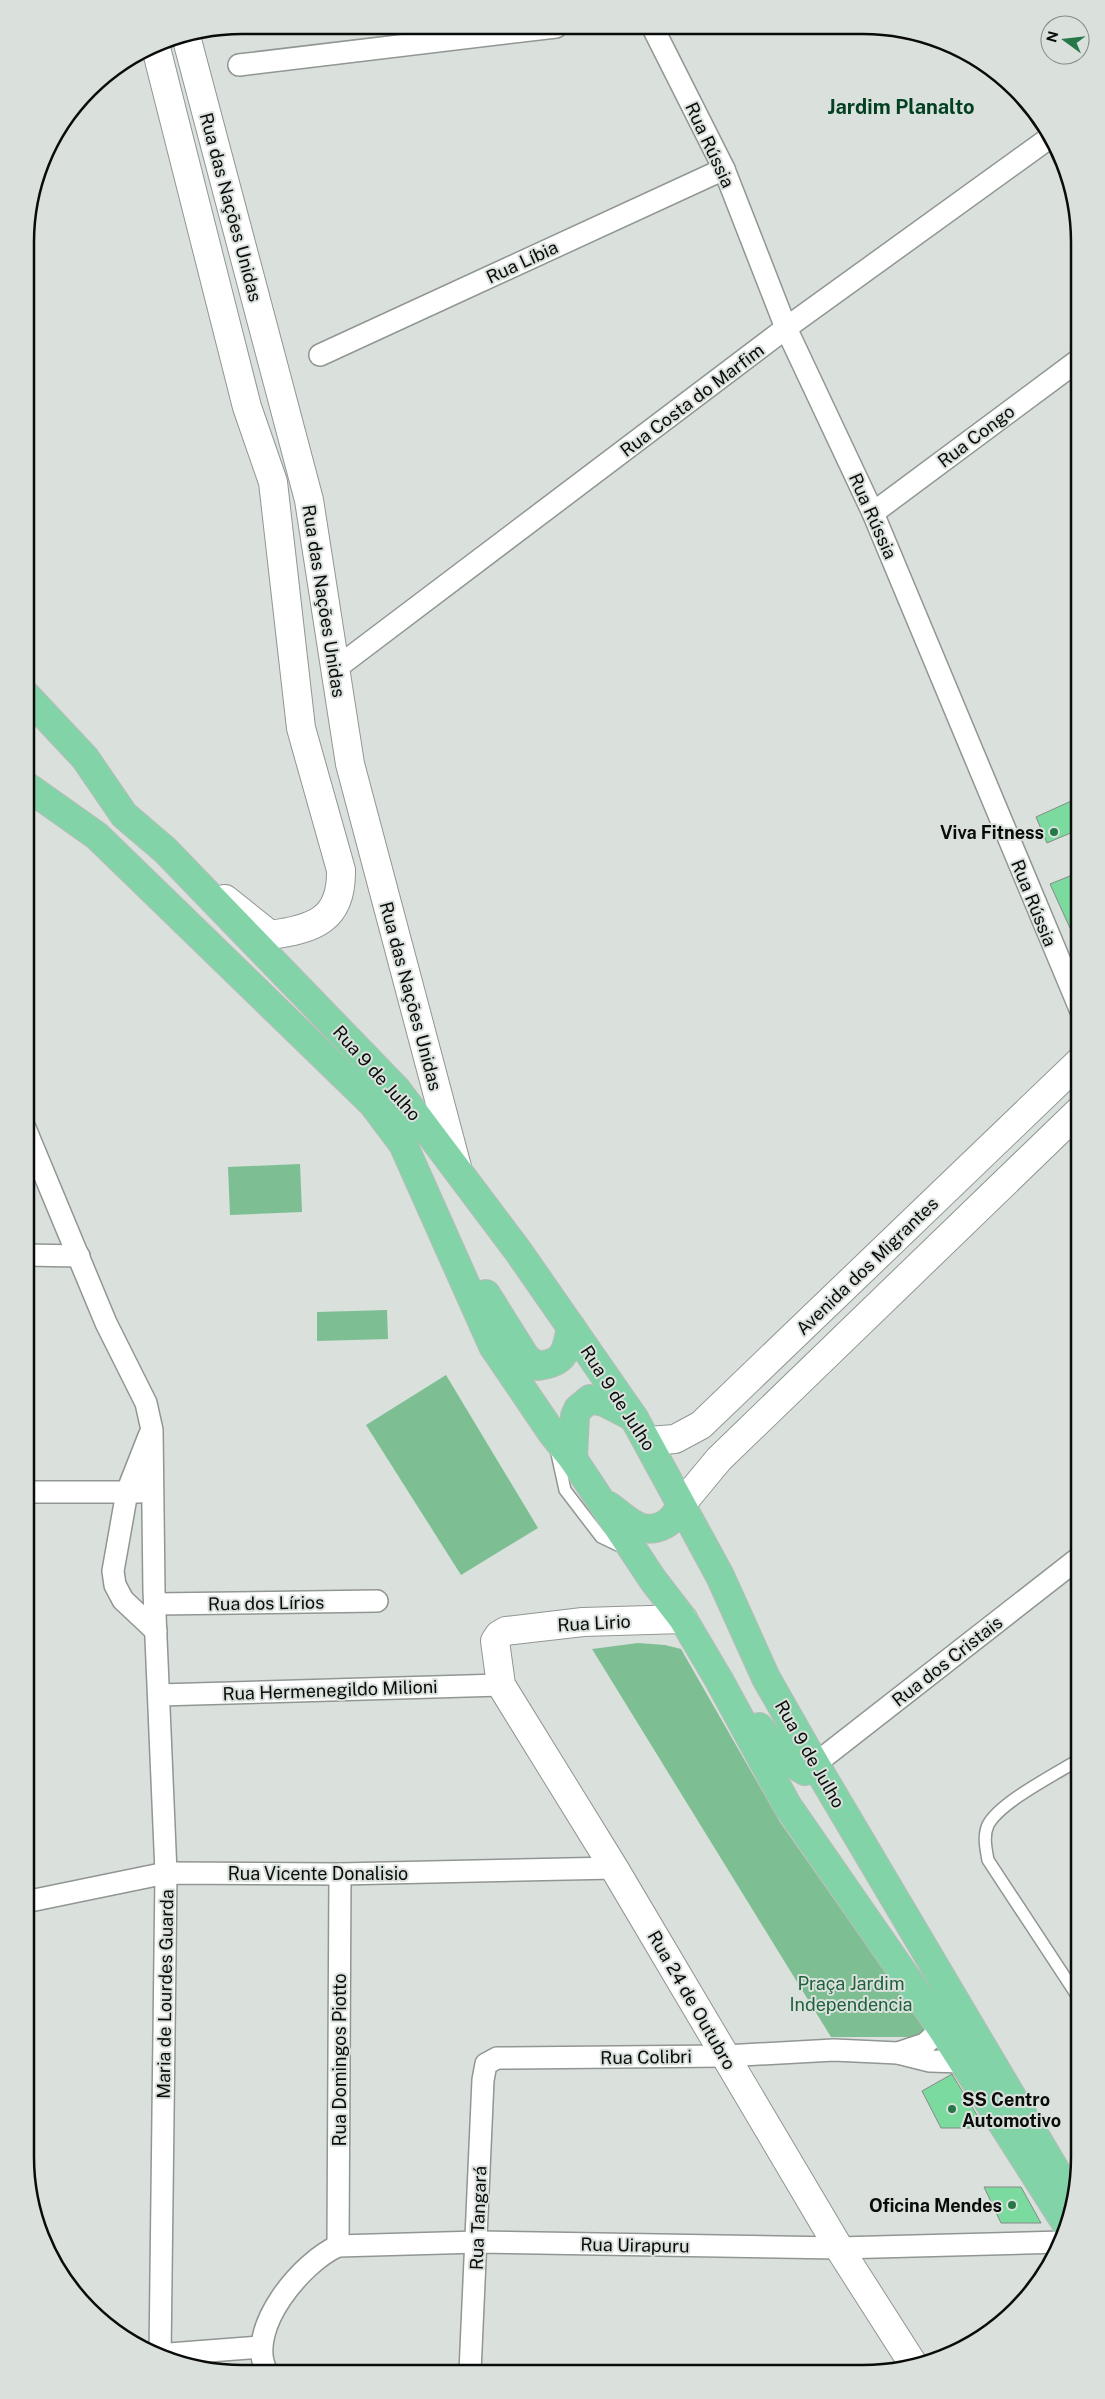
<svg xmlns="http://www.w3.org/2000/svg" width="1105" height="2399" font-family="'Public Sans',sans-serif">
<style>
.green{fill:#7dbf93}
.building{fill:#7bda9d;stroke:#868b87}
.lines{fill:none;stroke-linecap:round;stroke-linejoin:round}
.lane-casing{stroke:#909692;stroke-width:14}
.street-casing{stroke:#909692;stroke-width:24}
.secondary-casing{stroke:#909692;stroke-width:30}
.primary-casing{stroke:#babbba;stroke-width:30}
.lane{stroke:#fff;stroke-width:11}
.street{stroke:#fff;stroke-width:21}
.secondary{stroke:#fff;stroke-width:28}
.primary{stroke:#83d3a8;stroke-width:28}
.poi-dot{fill:#267849;stroke:#dae0dc;stroke-width:2}
.labels{text-anchor:middle;dominant-baseline:central;stroke-width:4;stroke-linejoin:round;paint-order:stroke}
.street-label{font-size:18px;fill:#0a0c0a;stroke:#dae0dc}
.poi-label{font-size:18px;font-weight:bold;fill:#0a0c0a;stroke:#dae0dc;text-anchor:end}
.park-label{font-size:18px;fill:#1e623b;stroke:#dae0dc}
.quarter-label{font-size:20px;font-weight:bold;fill:#024021;stroke:#dae0dc}
.rim{fill:none;stroke:#0a0c0a;stroke-width:2.5}
</style>
<rect width="100%" height="100%" fill="#dae0dc"/>
<!-- green -->
<g class="green">
<path d="M300,1164L302,1212L230,1215L228,1167Z"/>
<path d="M387,1310L388,1339L317,1341V1312Z"/>
<path d="M446,1375L538,1528L461,1575L366,1425Z"/>
<path d="M638,1643L665,1645L681,1649L780,1822L925,2029L917,2037H831L592,1649Z"/>
</g>
<!-- building -->
<g class="building">
<path d="M1080,797V829L1047,843L1036,817Z"/>
<path d="M1080,872V950L1050,884Z"/>
<path d="M952,2074L953,2076L985,2128H941L922,2091Z"/>
<path d="M984,2187H1021L1041,2223H1001Z"/>
</g>
<g class="lines">
<defs>
<g id="lane">
<path d="M556,1449L565,1490L601,1537L626,1549"/>
<path d="M1080,2000L988,1860C986,1849 983,1836 988,1825C1000,1802 1056,1774 1080,1759"/>
</g>
<g id="street">
<path d="M653,28L724,169L786,328L873,513L1080,1009"/>
<path d="M239,65L556,27"/>
<path d="M320,355L724,169"/>
<path d="M873,513L1080,359"/>
<path d="M335,669L786,328L1052,136"/>
<path d="M25,1128L106,1323L146,1403L152,1430L154,1591L166,1873L160,2357"/>
<path d="M25,1255L79,1256"/>
<path d="M149,1436L127,1492L113,1571L115,1585L123,1600L156,1631"/>
<path d="M25,1492H140"/>
<path d="M155,1604L377,1601"/>
<path d="M159,1695L501,1685"/>
<path d="M815,1764L1080,1557"/>
<path d="M25,1902L166,1873L340,1874L614,1868"/>
<path d="M898,2053L925,2044L953,2018"/>
<path d="M338,2246L340,1874"/>
<path d="M156,2355L261,2347"/>
<path d="M266,2370C246,2328 302,2262 338,2246L478,2242L839,2248L1063,2242"/>
<path d="M470,2372L483,2080L486,2064L497,2058L725,2056L834,2050L898,2053L930,2061L962,2062"/>
</g>
<g id="secondary">
<path d="M186,36L309,500L350,764L457,1167"/>
<path d="M155,44L247,407L273,482L301,728L341,870C342,920 314,929 270,935L225,899"/>
<path d="M648,1441L675,1439L701,1425L1080,1061"/>
<path d="M680,1506L719,1459L1080,1110"/>
<path d="M683,1619L583,1622L506,1631L499,1635L495,1641L501,1685L614,1868L839,2248L915,2367"/>
</g>
<g id="primary">
<path d="M25,694L85,758L124,815L165,850L397,1090L518,1251L634,1418L720,1576L766,1678L815,1764L1073,2200"/>
<path d="M25,785L97,836L373,1104L403,1144L493,1346L552,1433L573,1459L653,1580L683,1619L719,1680L787,1805L942,2029L1067,2225"/>
<path d="M486,1294L526,1358L537,1366C565,1363 566,1353 571,1327"/>
<path d="M573,1459L575,1416L578,1409L590,1399L604,1402L633,1417"/>
<path d="M609,1506C618,1513 629,1523 639,1527C658,1533 674,1522 680,1506"/>
<path d="M759,1727C773,1745 785,1760 805,1771L815,1764"/>
</g>
</defs>
<!-- lane casing -->
<use href="#lane" class="lane-casing"/>
<!-- street casing -->
<use href="#street" class="street-casing"/>
<!-- secondary casing -->
<use href="#secondary" class="secondary-casing"/>
<!-- primary casing -->
<use href="#primary" class="primary-casing"/>
<!-- lane -->
<use href="#lane" class="lane"/>
<!-- street -->
<use href="#street" class="street"/>
<!-- secondary -->
<use href="#secondary" class="secondary"/>
<!-- primary -->
<use href="#primary" class="primary"/>
</g>
<!-- markers -->
<g class="poi-dot">
<circle cx="1054" cy="832" r="5"/>
<circle cx="952" cy="2109" r="5"/>
<circle cx="1012" cy="2205" r="5"/>
</g>
<g class="labels">
<!-- street labels -->
<g class="street-label">
<text transform="translate(710 145) rotate(65)">Rua Rússia</text>
<text transform="translate(231 207) rotate(75)">Rua das Nações Unidas</text>
<text transform="translate(522 262) rotate(-25)">Rua Líbia</text>
<text transform="translate(692 400) rotate(-37)">Rua Costa do Marfim</text>
<text transform="translate(976 436) rotate(-37)">Rua Congo</text>
<text transform="translate(873 516) rotate(66)">Rua Rússia</text>
<text transform="translate(324 601) rotate(81)">Rua das Nações Unidas</text>
<text transform="translate(1034 903) rotate(68)">Rua Rússia</text>
<text transform="translate(411 996) rotate(75)">Rua das Nações Unidas</text>
<text transform="translate(377 1073) rotate(48)">Rua 9 de Julho</text>
<text transform="translate(867 1266) rotate(-44)">Avenida dos Migrantes</text>
<text transform="translate(618 1398) rotate(57)">Rua 9 de Julho</text>
<text transform="translate(266 1603) rotate(-1)">Rua dos Lírios</text>
<text transform="translate(594 1623) rotate(-3)">Rua Lirio</text>
<text transform="translate(947 1661) rotate(-38)">Rua dos Cristais</text>
<text transform="translate(330 1690) rotate(-2)">Rua Hermenegildo Milioni</text>
<text transform="translate(810 1754) rotate(60)">Rua 9 de Julho</text>
<text x="318" y="1873">Rua Vicente Donalisio</text>
<text transform="translate(165 1994) rotate(-89)">Maria de Lourdes Guarda</text>
<text transform="translate(692 2000) rotate(60)">Rua 24 de Outubro</text>
<text transform="translate(646 2057) rotate(-1)">Rua Colibri</text>
<text transform="translate(339 2060) rotate(-90)">Rua Domingos Piotto</text>
<text transform="translate(478 2218) rotate(-88)">Rua Tangará</text>
<text transform="translate(635 2245) rotate(1)">Rua Uirapuru</text>
</g>
<!-- poi labels -->
<g class="poi-label">
<text x="1044" y="832">Viva Fitness</text>
<text x="962" y="2099" text-anchor="start">SS Centro<tspan x="962" dy="21">Automotivo</tspan></text>
<text x="1002" y="2205">Oficina Mendes</text>
</g>
<!-- park labels -->
<g class="park-label">
<text x="851" y="1983">Praça Jardim<tspan x="851" dy="21">Independencia</tspan></text>
</g>
<!-- quarter labels -->
<g class="quarter-label">
<text x="901" y="107">Jardim Planalto</text>
</g>
</g>
<!-- crop -->
<path d="M0 0H1105V2399H0ZM242 34H863A208 208 0 0 1 1071 242V2157A208 208 0 0 1 863 2365H242A208 208 0 0 1 34 2157V242A208 208 0 0 1 242 34Z" fill="#dae0dc" fill-rule="evenodd"/>
<path class="rim" d="M242 34H863A208 208 0 0 1 1071 242V2157A208 208 0 0 1 863 2365H242A208 208 0 0 1 34 2157V242A208 208 0 0 1 242 34Z"/>
<!-- north arrow -->
<g transform="translate(1065 40) rotate(285)"><circle r="24" fill="#dae0dc" stroke="#878b88"/>
<path d="M0-4L9 19L0 12L-9 19Z" fill="#267849"/>
<text y="-8" font-size="14" font-weight="bold" text-anchor="middle" fill="#0a0c0a">N</text>
</g>
</svg>
